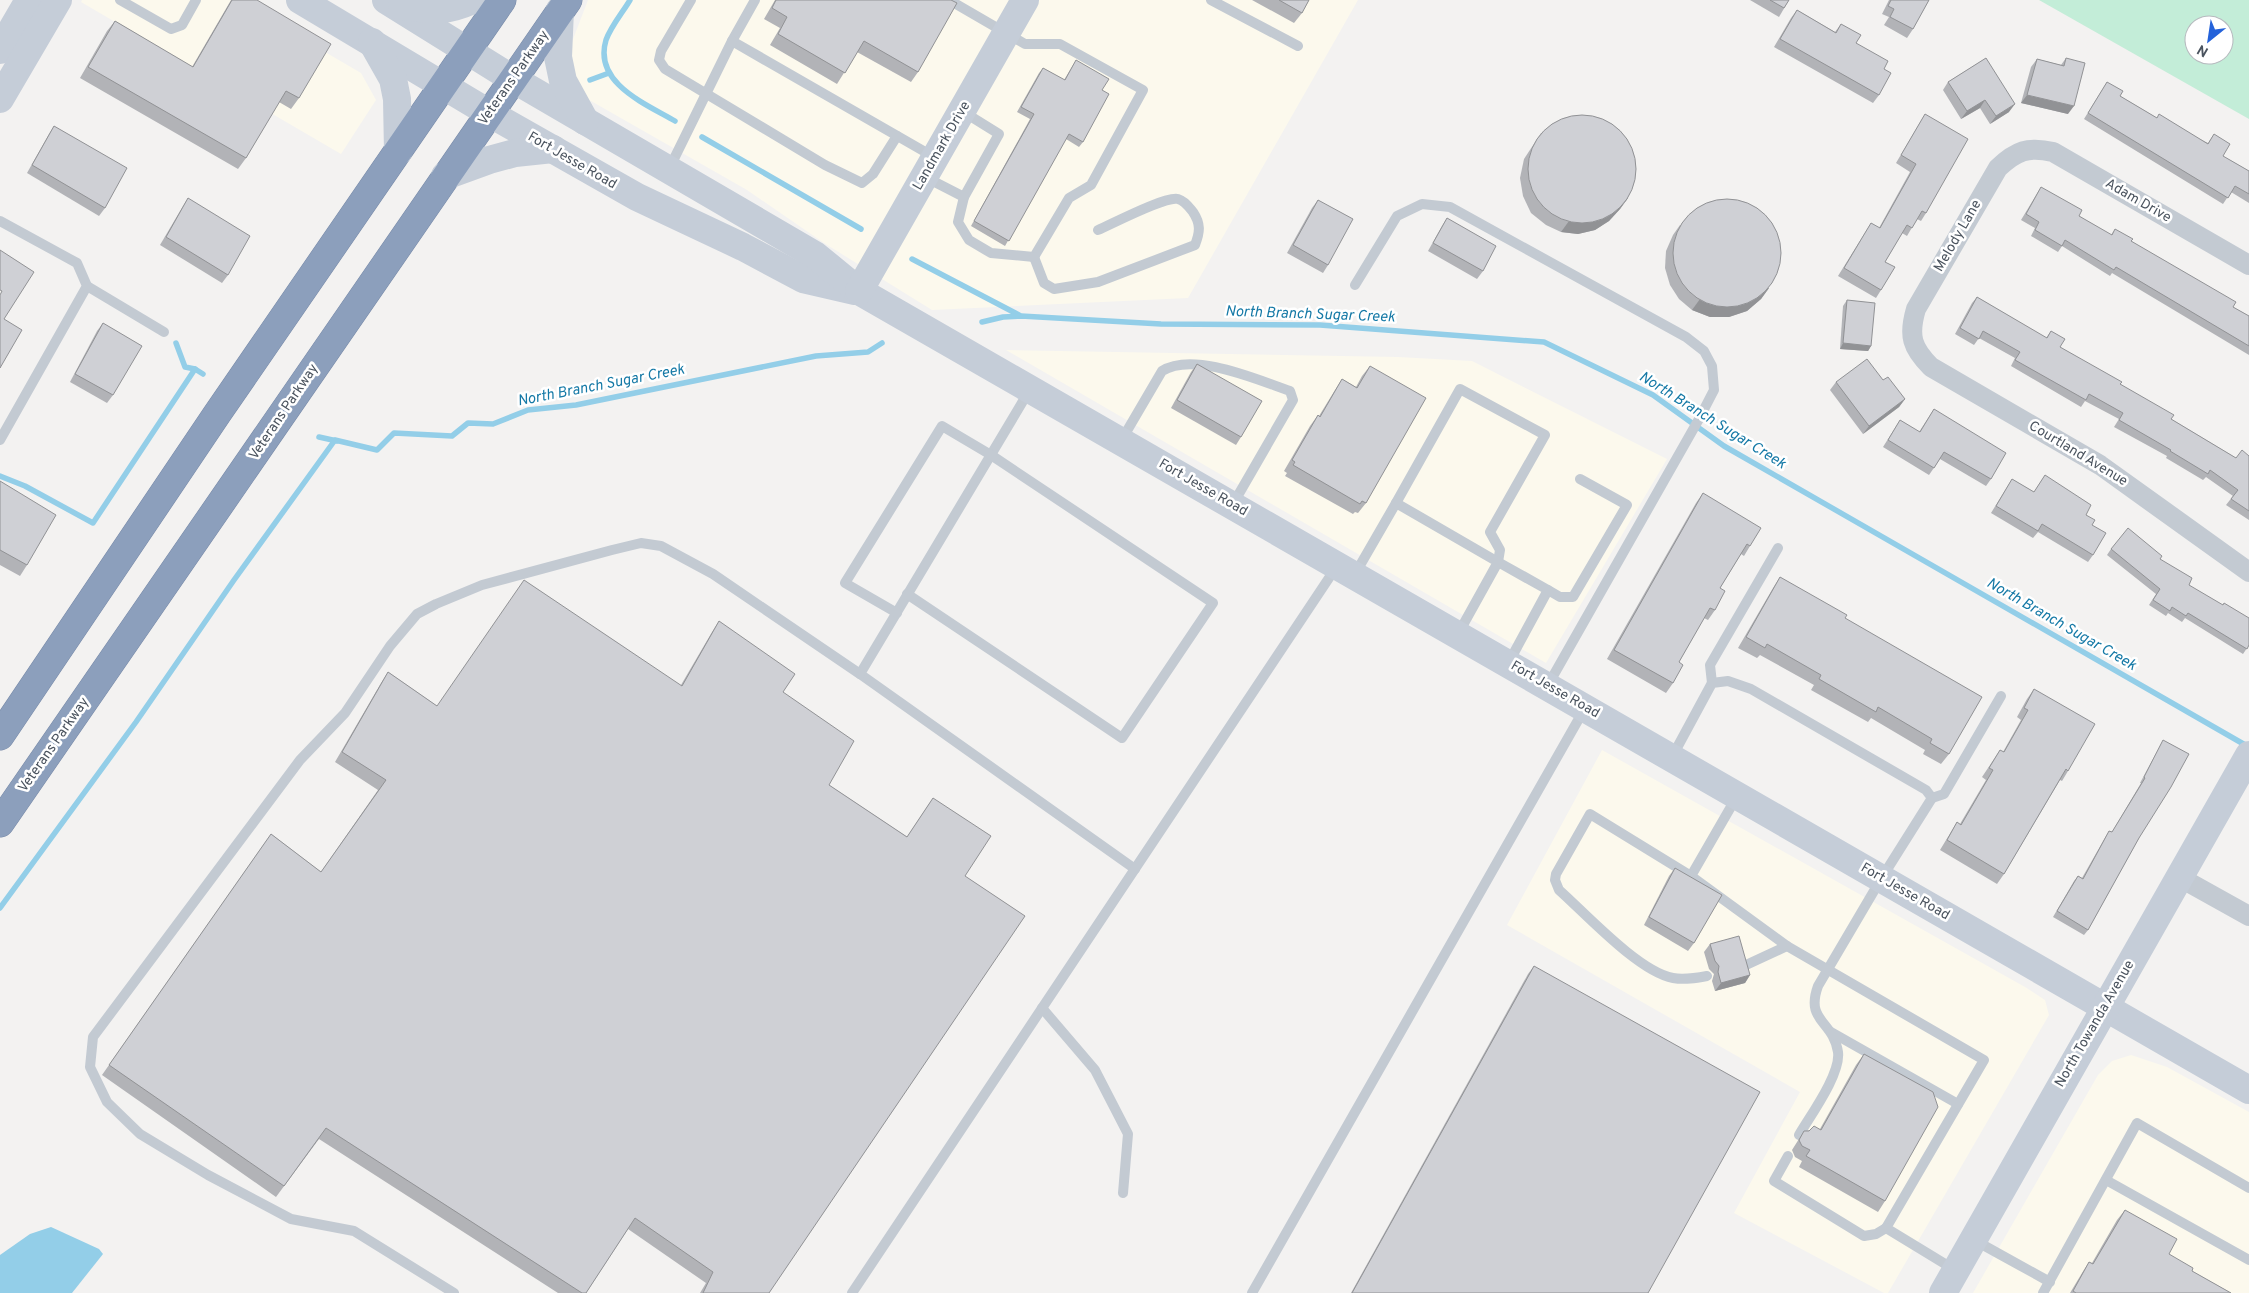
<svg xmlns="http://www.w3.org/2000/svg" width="2249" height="1293" font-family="Overpass,sans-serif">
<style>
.commercial{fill:#fcf9ed}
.green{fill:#c3edd8;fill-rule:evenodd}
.water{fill:#93cee8}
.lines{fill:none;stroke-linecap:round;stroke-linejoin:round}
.stream{stroke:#93cee8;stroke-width:5.5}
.highway-casing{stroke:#788aa8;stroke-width:29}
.lane{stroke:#c3cad2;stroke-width:10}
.street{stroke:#c3cad2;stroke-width:20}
.secondary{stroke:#c5cdd8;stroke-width:28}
.highway{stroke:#8c9fbc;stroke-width:28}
.wall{fill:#b2b3b7}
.shaded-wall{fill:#919295}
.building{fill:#cfd0d5;stroke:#919295}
.labels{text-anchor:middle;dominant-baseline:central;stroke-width:5;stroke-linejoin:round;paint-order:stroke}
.street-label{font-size:14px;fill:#4a535e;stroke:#fff}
.water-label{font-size:15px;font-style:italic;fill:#1579a6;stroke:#fff}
</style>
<rect width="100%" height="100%" fill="#f3f2f1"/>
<!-- commercial -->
<g class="commercial">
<path d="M82,0H236L361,73L376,100L341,154L81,2Z"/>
<path d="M588,0H1358L1188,298L932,310L824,243L747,190L584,97L569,70L570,47Z"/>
<path d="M1006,350L1398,357L1472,361L1667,459L1546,663Z"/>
<path d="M1602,750L2025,987L2045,1000L2049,1015L1888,1293H1884L1734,1213L1800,1092L1507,925Z"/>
<path d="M2131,1055L2167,1067L2249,1112V1293H1973L2098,1075L2112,1061Z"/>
</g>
<!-- green -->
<path class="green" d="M2039,0H2249V119ZM2194,25H2224V55H2194Z"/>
<!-- water -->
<path class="water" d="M51,1227L99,1249L103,1254L72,1293H0V1255L30,1234Z"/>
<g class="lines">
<!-- stream -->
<g class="stream">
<path d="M630,0C623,12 611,26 606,40C593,83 646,104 675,121"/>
<path d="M590,80L609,73"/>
<path d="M702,137L861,229"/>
<path d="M912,259L1019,315"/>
<path d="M982,322L1003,317L1021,316L1161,324L1320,325L1544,342L1653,395L1724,446L2247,746"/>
<path d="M176,343L185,367L195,369"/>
<path d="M319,437L337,441"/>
<path d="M0,476L25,486L93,523L195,369L203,374"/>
<path d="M0,908L136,722L234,580L335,440L377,450L394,433L452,436L468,423L493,424L528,410L576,405L816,356L868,352L882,343"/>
</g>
<defs>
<g id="highway">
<path d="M0,736L217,414L502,0"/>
<path d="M0,823L568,0"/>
</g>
</defs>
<!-- highway casing -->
<use href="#highway" class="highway-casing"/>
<!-- lane -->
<g class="lane">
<path d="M120,0L171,29L182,25L196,0"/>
<path d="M691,0L661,51L659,60L665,69L825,165L862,183L873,174L897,136"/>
<path d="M755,0L732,41L934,157"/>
<path d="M1211,0L1298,46"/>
<path d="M962,111L999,134L964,197"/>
<path d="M669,169L732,41"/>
<path d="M925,177L964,197L958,222L969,240L991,253L1034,257L1069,198L1091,185L1143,90L1060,44H1025L949,0"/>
<path d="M0,221L77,263L87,286L0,440"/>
<path d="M1034,257L1044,283L1054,289L1098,282L1195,245C1200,232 1201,224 1193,212C1189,207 1185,201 1178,199C1165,196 1112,224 1098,230"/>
<path d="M1355,285L1397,216L1422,204L1450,207L1686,337L1704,351L1712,366L1714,390L1699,419L1548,685"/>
<path d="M87,286L164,332"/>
<path d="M1029,391L860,674L1135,869"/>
<path d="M1121,441L1162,371C1193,351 1258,380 1290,391L1293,400L1233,504"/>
<path d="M1396,503L1460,389L1545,435L1490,532L1500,550L1498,562L1548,590L1509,662"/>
<path d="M1355,574L1396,503L1498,562L1458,634"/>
<path d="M1548,590L1560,597H1573L1627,505L1580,479"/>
<path d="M897,613L845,583L942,426L991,455L1213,603L1122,738L907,594"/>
<path d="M1712,683L1710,665L1778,548"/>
<path d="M1672,757L1712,683L1728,681L1751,689L1926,790L1932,798L1881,879L1818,986C1805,1022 1833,1020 1838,1052C1841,1074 1810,1116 1799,1135"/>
<path d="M1932,798L1944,794L2001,696"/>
<path d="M1691,876L1736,798"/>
<path d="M1746,965L1787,946"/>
<path d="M1707,976C1696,978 1685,980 1673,978C1639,972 1586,914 1559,890L1555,880L1556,874L1590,814L1691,876L1787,946L1984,1060L1886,1228L1955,1270"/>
<path d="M1042,1008L1095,1070L1128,1134L1123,1193"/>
<path d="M1831,1032L1958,1104"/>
<path d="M1788,1156L1774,1181L1864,1236L1876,1234L1886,1228"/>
<path d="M2106,1180L2249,1260"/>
<path d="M1974,1240L2050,1282"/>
<path d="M454,1293L354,1231L291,1219L208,1175L140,1134L107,1102L90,1067L93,1037L300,760L345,713L390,646L417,614L436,604L482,585L612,550L641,543L661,546L713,574L860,674"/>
<path d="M852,1293L1337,566"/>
<path d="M1252,1293L1585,708"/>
<path d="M2043,1293L2137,1123L2249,1188"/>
</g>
<!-- street -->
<g class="street">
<path d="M2249,265L2053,152C2028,146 2016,151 1998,168L1916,309C1908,336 1912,348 1931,367L2100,465L2249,572"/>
<path d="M2179,877L2249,916"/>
</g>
<!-- secondary -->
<g class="secondary">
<path d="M300,0L489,113L637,197L743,247L803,279L855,291"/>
<path d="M386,0L513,79L815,255L859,291L2249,1090"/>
<path d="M402,6C433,10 444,13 473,0"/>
<path d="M560,10L558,57L563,81L585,121"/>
<path d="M372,42L393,79L397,99L398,152"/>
<path d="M0,50L29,0"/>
<path d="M0,99L58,0"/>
<path d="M445,176L489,160L515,153L553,149"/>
<path d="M859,291L1025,0"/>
<path d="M1943,1293L2249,755"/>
</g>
<!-- highway -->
<use href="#highway" class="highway"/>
</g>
<!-- wall -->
<g class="wall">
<path d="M231,0H257L299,98L291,109L279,102L246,158L238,169L80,78L107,31L115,21L192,67Z"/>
<path d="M775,0H951L918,72L911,82L857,52L837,84L770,45L780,28L764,19Z"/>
<path d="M1252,0H1309L1302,13L1294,23Z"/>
<path d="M1750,0H1789L1779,17Z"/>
<path d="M1889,0H1929L1913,29L1907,38L1884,25L1889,17L1882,14Z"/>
<path d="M1797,10L1835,32L1841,24L1856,43L1884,69L1879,95L1873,103L1774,47L1791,18Z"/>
<path d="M1986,58L2009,112L1990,124L1980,108L1961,119L1943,90L1948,82Z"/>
<path d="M2066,58L2068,114L2021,103L2031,67L2037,59L2061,65Z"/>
<path d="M1076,60L1102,90L1083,142L1079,147L1066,139L1005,246L971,226L1030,119L1017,112L1039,73L1043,68L1064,80Z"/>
<path d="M2107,82L2120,96L2157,118L2208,143L2214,134L2223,156L2249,171V203L2231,192L2223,204L2084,119Z"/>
<path d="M1925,114L1926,213L1921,221L1917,219L1907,236L1902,233L1885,262L1881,290L1876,298L1838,276L1871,223L1879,228L1910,172L1896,163Z"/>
<path d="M54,126L105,208L99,216L27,173L49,134Z"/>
<path d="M1541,133L1628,198L1620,209L1609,221L1595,230L1578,234L1561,232L1546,225L1531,213L1523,196L1520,178L1524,159Z"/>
<path d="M2041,187L2079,216L2111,235L2115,229L2131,241L2233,307L2249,316V355L2112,273L2110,276L2062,246L2058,252L2031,236L2035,228L2021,220Z"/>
<path d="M188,198L228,275L222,283L160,245L183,206Z"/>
<path d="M1318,200L1328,265L1323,273L1287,253L1312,208Z"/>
<path d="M1447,218L1483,271L1477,279L1428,251L1442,226Z"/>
<path d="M1680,225L1769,288L1761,299L1747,311L1729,317H1710L1692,310L1679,299L1670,285L1665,268L1666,251L1673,235Z"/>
<path d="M1977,297L2046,338L2051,331L2060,347L2120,384L2171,419L2236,458L2249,456V520L2226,505L2233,496L2206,477L2203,480L2166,458L2167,456L2114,427L2119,419L2085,401L2081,407L2011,366L2015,358L1979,338L1974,345L1955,334L1972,303Z"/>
<path d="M1847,300L1871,346L1868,351L1840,349L1843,306Z"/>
<path d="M103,323L113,395L107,403L70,382L97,331Z"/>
<path d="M1197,364L1241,437L1236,445L1171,408L1191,372Z"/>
<path d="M1370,366L1366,503L1358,513L1355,512L1353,514L1285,476L1287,473L1284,471L1310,426L1318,415L1319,416L1335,390L1342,379L1356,387L1362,376Z"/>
<path d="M1883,380L1905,399L1899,407L1863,434L1830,390L1836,382Z"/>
<path d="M1934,409L1991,479L1986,486L1940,459L1929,475L1883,447L1900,420L1919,432Z"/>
<path d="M2045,475L2086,515L2092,525L2093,555L2088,562L2038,532L2033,538L1991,513L2012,479L2034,492Z"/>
<path d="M0,481L27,565L20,576L0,565Z"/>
<path d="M1703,493L1750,546L1744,556L1741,554L1720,588L1715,610L1708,620L1704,618L1679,662L1673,683L1666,693L1607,659L1696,503Z"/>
<path d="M2111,549L2189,585L2249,645L2243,654L2185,618L2182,622L2168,613L2166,616L2149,605L2156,594L2107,555Z"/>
<path d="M1780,577L1845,618L1949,754L1941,764L1923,754L1925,750L1871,718L1868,722L1811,690L1814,685L1760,655L1757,658L1738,648L1773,588Z"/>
<path d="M719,621L783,692L829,785L907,837L933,798L965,876L769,1293H700L706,1283L628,1229L586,1293H558L319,1139L276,1197L102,1075L271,834L321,872L378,790L335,762L381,683L388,672L437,706L681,685L712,632Z"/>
<path d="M2034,689L2068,771L2062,781L2060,780L2004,874L1997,884L1940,850L1957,822L1960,824L1986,780L1982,777L2000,750L2003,752L2021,720L2017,717L2027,699Z"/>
<path d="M2163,740L2139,838L2088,930L2084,935L2053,917L2074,881L2078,876L2082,878L2106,836L2109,831L2112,832L2141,783H2140L2160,746Z"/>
<path d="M1675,868L1694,943L1688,951L1644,925L1669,876Z"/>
<path d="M1710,944L1750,975L1745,983L1715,991L1712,981L1714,974L1709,969L1704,952Z"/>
<path d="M1534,966L1648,1293H1351L1528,974Z"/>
<path d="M1864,1054L1885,1201L1878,1212L1799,1167L1802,1161L1795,1157L1792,1150L1804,1131L1820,1129L1856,1065Z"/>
<path d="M2125,1210L2169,1254L2192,1271L2231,1293H2070L2082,1273L2089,1262L2092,1263L2117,1220Z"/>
</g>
<!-- shaded-wall -->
<g class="shaded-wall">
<path d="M2027,95L2074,106L2068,114L2021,103Z"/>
<path d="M1985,100L1980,108L1961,119L1967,111Z"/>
<path d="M2015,104L2009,112L1990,124L1996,116Z"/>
<path d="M1628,198L1620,209L1609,221L1595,230L1578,234L1561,232L1569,221Z"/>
<path d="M1769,288L1761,299L1747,311L1729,317H1710L1692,310L1700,299Z"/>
<path d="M1843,343L1871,346L1868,351L1840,349Z"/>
<path d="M1905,399L1899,407L1863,434L1869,426Z"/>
<path d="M1750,975L1745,983L1715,991L1721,983Z"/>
</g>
<!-- building -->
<g class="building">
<path d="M232,0H257L331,44L299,98L286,91L246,158L88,67L115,21L193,67Z"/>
<path d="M776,0H951L957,3L918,72L864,41L845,73L778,34L787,17L772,8Z"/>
<path d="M1279,0H1309L1302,13Z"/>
<path d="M1770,0H1789L1784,8Z"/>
<path d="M1891,0H1929L1913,29L1890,17L1894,9L1888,6Z"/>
<path d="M1797,10L1836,33L1841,24L1861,35L1856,43L1888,61L1884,69L1891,73L1879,95L1780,39Z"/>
<path d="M1986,58L2015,104L1996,116L1985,100L1967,111L1948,82Z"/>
<path d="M2066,58L2085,63L2074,106L2027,95L2037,59L2064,66Z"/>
<path d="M1076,60L1109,79L1102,90L1109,94L1083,142L1069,134L1009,241L974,221L1034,114L1021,107L1043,68L1065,80Z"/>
<path d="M2107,82L2123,91L2120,96L2157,118L2159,114L2208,144L2214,134L2230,144L2223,156L2249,171V194L2235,186L2228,198L2088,113Z"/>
<path d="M1925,114L1968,139L1926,213L1922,211L1912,228L1907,225L1885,262L1895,267L1881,290L1844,268L1871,223L1880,228L1916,164L1901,155Z"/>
<circle cx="1582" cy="169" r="54"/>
<path d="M54,126L127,168L105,208L32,165Z"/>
<path d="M2041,187L2082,210L2079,216L2112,235L2115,229L2133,239L2131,241L2236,302L2233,307L2249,316V346L2116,267L2114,270L2065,240L2062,246L2035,230L2039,222L2026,214Z"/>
<path d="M188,198L250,236L228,275L166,237Z"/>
<circle cx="1727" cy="253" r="54"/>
<path d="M1318,200L1353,219L1328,265L1293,245Z"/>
<path d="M1447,218L1496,246L1483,271L1433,243Z"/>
<path d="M0,250L34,272L4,319L22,330L0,368V295L2,291L0,290Z"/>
<path d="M1977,297L2047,338L2051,331L2065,339L2060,347L2122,382L2120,384L2174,415L2171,419L2236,458L2242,450L2249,456V511L2231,499L2238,490L2210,470L2208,474L2170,451L2171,450L2119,420L2123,413L2089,394L2086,400L2015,360L2020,352L1983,331L1979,339L1960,328Z"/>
<path d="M1847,300L1875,303L1871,346L1843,343Z"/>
<path d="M103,323L142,346L113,395L75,374Z"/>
<path d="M1867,359L1883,380L1888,377L1905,399L1869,426L1836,382Z"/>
<path d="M1197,364L1262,401L1241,437L1177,400Z"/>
<path d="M1370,366L1426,398L1366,503L1362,501L1360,504L1293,465L1295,462L1292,460L1318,415L1320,417L1342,379L1357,388Z"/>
<path d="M1934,409L2006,453L1991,479L1944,452L1934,468L1888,440L1900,420L1920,432Z"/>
<path d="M2045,475L2091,505L2086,515L2095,520L2092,525L2106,533L2093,555L2042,524L2038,531L1996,506L2012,479L2034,492Z"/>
<path d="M0,481L56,515L27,565L0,550Z"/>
<path d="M1703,493L1761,528L1750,546L1747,544L1720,588L1725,591L1715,610L1710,608L1679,662L1683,665L1673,683L1614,650Z"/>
<path d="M2128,528L2162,556L2160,559L2192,578L2189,585L2223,605L2224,603L2249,618V645L2247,649L2188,613L2186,616L2172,607L2170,611L2153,600L2160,589L2111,549Z"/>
<path d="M1780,577L1847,615L1845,618L1982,697L1949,754L1930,743L1932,739L1878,707L1876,712L1819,679L1821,675L1767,644L1765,648L1746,637Z"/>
<path d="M524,580L682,686L719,621L795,674L783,692L854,741L829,785L907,837L933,798L991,836L965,876L1025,916L769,1293H703L713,1272L635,1218L586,1293H582L326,1128L284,1186L109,1065L271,834L321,872L386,780L342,752L388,672L437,706Z"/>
<path d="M2034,689L2095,724L2068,771L2066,769L2004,874L1947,840L1957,822L1961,825L1993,770L1989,768L2000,750L2004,752L2028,710L2024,708Z"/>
<path d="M2163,740L2189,754L2171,787L2139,838L2088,930L2057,911L2078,876L2083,879L2109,831L2112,832L2145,778L2144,777Z"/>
<path d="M1675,868L1722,895L1694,943L1649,917Z"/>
<path d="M1739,936L1750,975L1721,983L1718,972L1719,966L1715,961L1710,944Z"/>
<path d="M1534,966L1760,1092L1648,1293H1352Z"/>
<path d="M1864,1054L1933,1092L1938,1107L1885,1201L1806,1156L1810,1150L1802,1146L1799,1140L1804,1131H1809L1814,1126L1821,1130Z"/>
<path d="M2125,1210L2177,1239L2169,1254L2193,1268L2192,1271L2231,1293H2076L2073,1291L2089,1262L2093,1264Z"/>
</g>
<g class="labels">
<!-- street labels -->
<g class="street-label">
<text transform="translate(514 78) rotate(-55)">Veterans Parkway</text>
<text transform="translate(942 146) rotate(-60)">Landmark Drive</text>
<text transform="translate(572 161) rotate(30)">Fort Jesse Road</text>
<text transform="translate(2138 201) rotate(30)">Adam Drive</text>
<text transform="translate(1958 236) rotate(-60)">Melody Lane</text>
<text transform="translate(284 412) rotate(-56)">Veterans Parkway</text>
<text transform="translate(2078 454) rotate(31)">Courtland Avenue</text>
<text transform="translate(1203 488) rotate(30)">Fort Jesse Road</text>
<text transform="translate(1555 690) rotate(30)">Fort Jesse Road</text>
<text transform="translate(54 745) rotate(-55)">Veterans Parkway</text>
<text transform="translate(1905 892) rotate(30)">Fort Jesse Road</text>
<text transform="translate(2095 1024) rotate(-60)">North Towanda Avenue</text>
</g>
<!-- water labels -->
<g class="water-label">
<text transform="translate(1310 315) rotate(2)">North Branch Sugar Creek</text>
<text transform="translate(601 386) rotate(-11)">North Branch Sugar Creek</text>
<text transform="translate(1712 421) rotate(32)">North Branch Sugar Creek</text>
<text transform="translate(2061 625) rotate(30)">North Branch Sugar Creek</text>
</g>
</g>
<!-- north arrow -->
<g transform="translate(2209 40) rotate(210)"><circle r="24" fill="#ffffff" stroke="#b7babf"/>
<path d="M0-4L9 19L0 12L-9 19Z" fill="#2462da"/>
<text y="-8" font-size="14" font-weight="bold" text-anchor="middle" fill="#4a535e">N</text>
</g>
</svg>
